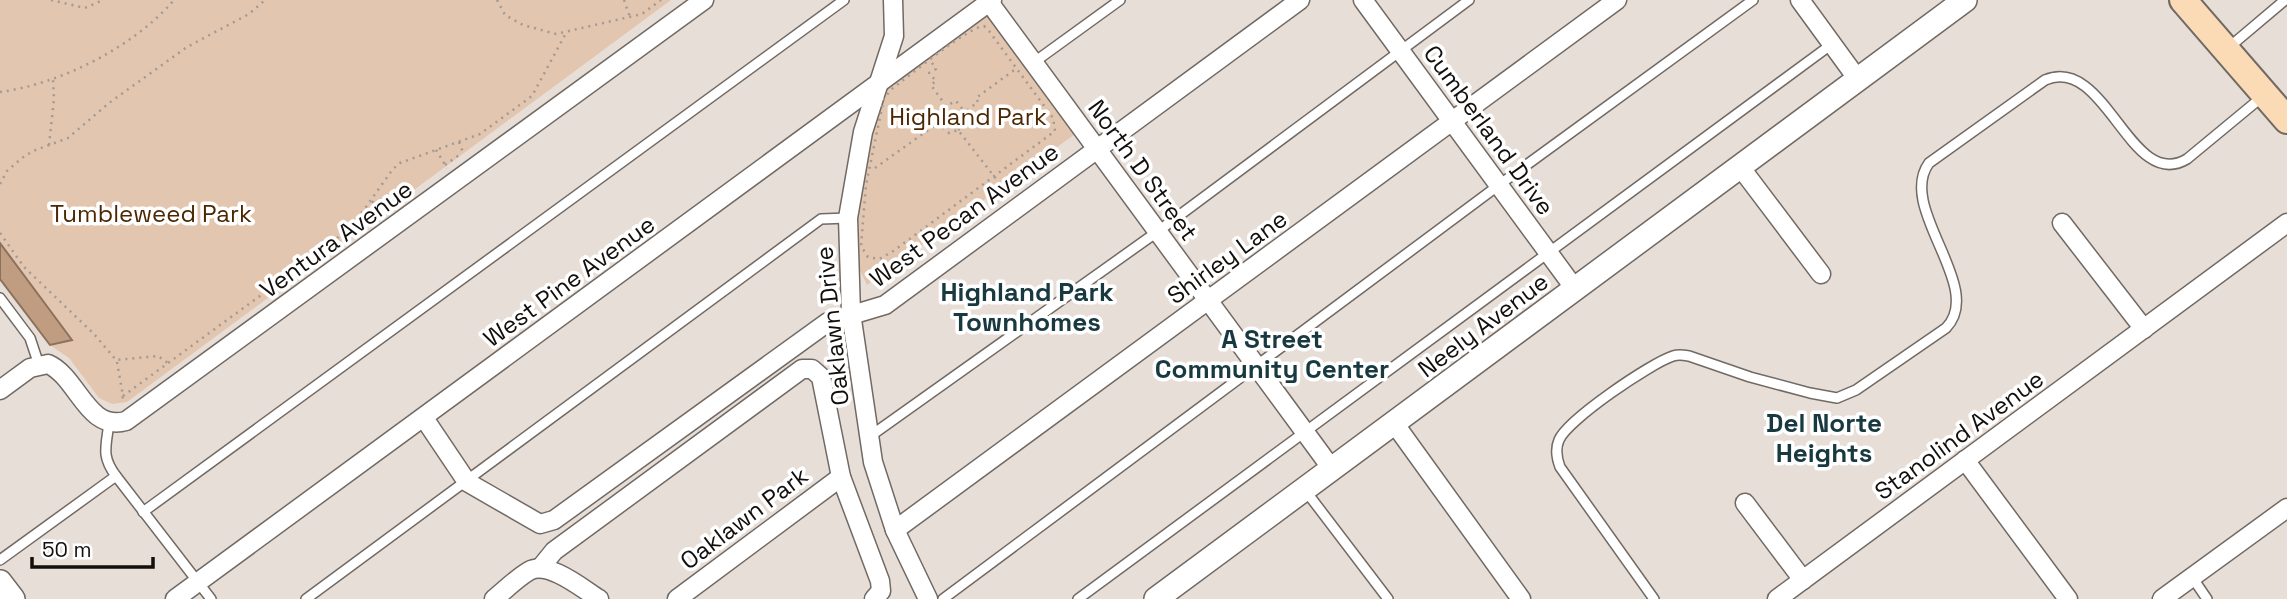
<svg xmlns="http://www.w3.org/2000/svg" width="2287" height="599" font-family="'Space Grotesk',sans-serif">
<style>
.green{fill:#e3c6af}
.water{fill:#c09d80;stroke:#8c725d;stroke-width:2}
.lines{fill:none;stroke-linecap:round;stroke-linejoin:round}
.service-casing{stroke:#716963;stroke-width:12}
.minor-casing{stroke:#716963;stroke-width:21}
.tertiary-casing{stroke:#716963;stroke-width:26}
.secondary-casing{stroke:#716963;stroke-width:30}
.path{stroke:#a19a95;stroke-width:2.5;stroke-dasharray:2 5;stroke-linecap:butt}
.service{stroke:#fff;stroke-width:9}
.minor{stroke:#fff;stroke-width:18}
.tertiary{stroke:#fff;stroke-width:23}
.secondary{stroke:#fadbb5;stroke-width:26}
.labels{text-anchor:middle;dominant-baseline:central;stroke-width:7;stroke-linejoin:round;paint-order:stroke}
.park-label{font-size:24px;fill:#4b2803;stroke:#fff}
.street-label{font-size:24px;fill:#110e0c;stroke:#fff}
.neighbourhood-label{font-size:26px;font-weight:bold;fill:#17393f;stroke:#fff}
</style>
<rect width="100%" height="100%" fill="#e7ded7"/>
<!-- green -->
<g class="green">
<path d="M0,0H671L127,402L112,404L99,398L69,358L50,345L0,275Z"/>
<path d="M989,3L1082,129L867,285L849,247L880,83Z"/>
</g>
<!-- water -->
<path class="water" d="M0,243L72,340L50,345L0,279Z"/>
<g class="lines">
<defs>
<g id="service">
<path d="M2227,49L2285,0"/>
<path d="M1033,63L1120,0"/>
<path d="M0,298L30,338L39,365"/>
<path d="M109,423C106,447 101,456 116,476"/>
<path d="M869,437L1157,232L1469,0"/>
<path d="M1305,490L1388,599"/>
<path d="M143,512L844,0"/>
<path d="M0,560L116,476L211,599"/>
<path d="M2192,577L2207,599"/>
<path d="M306,599L821,219L848,218"/>
<path d="M943,599L1499,185L1753,0"/>
<path d="M1078,599L1832,44"/>
<path d="M1654,599L1560,467C1557,459 1555,449 1559,440C1567,420 1651,363 1673,356C1679,354 1683,355 1689,356L1750,377L1810,393L1837,398L1856,390L1946,328C1986,287 1896,208 1929,163L2045,80C2106,54 2130,193 2187,159L2262,97"/>
</g>
<g id="minor">
<path d="M893,0L894,36L863,132L848,218L851,313L873,462L895,530L928,599"/>
<path d="M1363,0L1575,289"/>
<path d="M1800,0L1859,81"/>
<path d="M989,2L1332,469"/>
<path d="M1741,168L1821,274"/>
<path d="M2062,223L2144,329"/>
<path d="M0,390L30,368L48,364C78,377 87,432 126,421L704,0"/>
<path d="M424,418L467,482L540,524L554,520L828,322L885,305L1300,0"/>
<path d="M1394,423L1521,599"/>
<path d="M1965,460L2068,599"/>
<path d="M1745,503L1803,580"/>
<path d="M895,530L1617,0"/>
<path d="M541,567L554,551L802,369H812L821,377L841,477L880,581L881,591L874,599"/>
<path d="M175,599L992,0"/>
<path d="M494,599C505,590 517,578 529,571C548,560 583,589 599,599"/>
<path d="M677,599L841,477"/>
<path d="M1777,599L2287,223"/>
<path d="M2162,599L2287,508"/>
</g>
<g id="tertiary">
<path d="M0,582L13,599"/>
<path d="M1156,599L1965,0"/>
</g>
<path id="secondary" d="M2183,0L2287,120"/>
</defs>
<!-- service casing -->
<use href="#service" class="service-casing"/>
<!-- minor casing -->
<use href="#minor" class="minor-casing"/>
<!-- tertiary casing -->
<use href="#tertiary" class="tertiary-casing"/>
<!-- secondary casing -->
<use href="#secondary" class="secondary-casing"/>
<!-- path -->
<g class="path">
<path d="M51,0L85,8L103,0"/>
<path d="M497,0L505,15L523,25L556,34L642,14L661,0"/>
<path d="M624,0L630,17"/>
<path d="M984,26L989,31L1053,118L1055,131L892,252L879,259L868,257L861,246L866,185L884,98L893,88C909,76 968,27 984,26Z"/>
<path d="M932,63L936,69L929,73L936,81L931,85L946,106L956,101L965,112"/>
<path d="M0,92C60,84 134,47 174,0"/>
<path d="M938,123L933,115L945,106"/>
<path d="M958,130L970,121L965,112L978,102L976,98L1017,68"/>
<path d="M459,142L464,155"/>
<path d="M49,145L54,99L53,79"/>
<path d="M436,150L447,168"/>
<path d="M445,165L462,153"/>
<path d="M875,168L938,123L949,133L958,130L1007,193"/>
<path d="M0,184L7,171L22,158L33,151L68,138L109,103L187,47L249,14L265,0"/>
<path d="M372,201L382,216"/>
<path d="M0,233L24,267L94,334L116,360L158,356L168,363"/>
<path d="M117,362L123,396L121,403"/>
<path d="M123,396L331,244L358,218L393,169L400,163L480,134L532,96L566,33"/>
</g>
<!-- service -->
<use href="#service" class="service"/>
<!-- minor -->
<use href="#minor" class="minor"/>
<!-- tertiary -->
<use href="#tertiary" class="tertiary"/>
<!-- secondary -->
<use href="#secondary" class="secondary"/>
</g>
<g class="labels">
<!-- park labels -->
<g class="park-label">
<text x="968" y="116">Highland Park</text>
<text x="151" y="213">Tumbleweed Park</text>
</g>
<!-- street labels -->
<g class="street-label">
<text transform="translate(1489 130) rotate(54)">Cumberland Drive</text>
<text transform="translate(1143 170) rotate(54)">North D Street</text>
<text transform="translate(964 215) rotate(-36)">West Pecan Avenue</text>
<text transform="translate(336 239) rotate(-36)">Ventura Avenue</text>
<text transform="translate(1227 257) rotate(-36)">Shirley Lane</text>
<text transform="translate(569 281) rotate(-36)">West Pine Avenue</text>
<text transform="translate(1483 325) rotate(-37)">Neely Avenue</text>
<text transform="translate(832 326) rotate(-96)">Oaklawn Drive</text>
<text transform="translate(1959 435) rotate(-36)">Stanolind Avenue</text>
<text transform="translate(744 518) rotate(-37)">Oaklawn Park</text>
</g>
<!-- neighbourhood labels -->
<g class="neighbourhood-label">
<text x="1027" y="292">Highland Park<tspan x="1027" dy="30">Townhomes</tspan></text>
<text x="1272" y="339">A Street<tspan x="1272" dy="30">Community Center</tspan></text>
<text x="1824" y="423">Del Norte<tspan x="1824" dy="30">Heights</tspan></text>
</g>
</g>
<!-- scale -->
<path d="M32 557v10h121v-10" fill="none" stroke="#110e0c" stroke-width="3.5"/>
<text x="42" y="557" font-size="21" fill="#110e0c" stroke="#ffffff" stroke-width="5" paint-order="stroke">50 m</text>
</svg>
